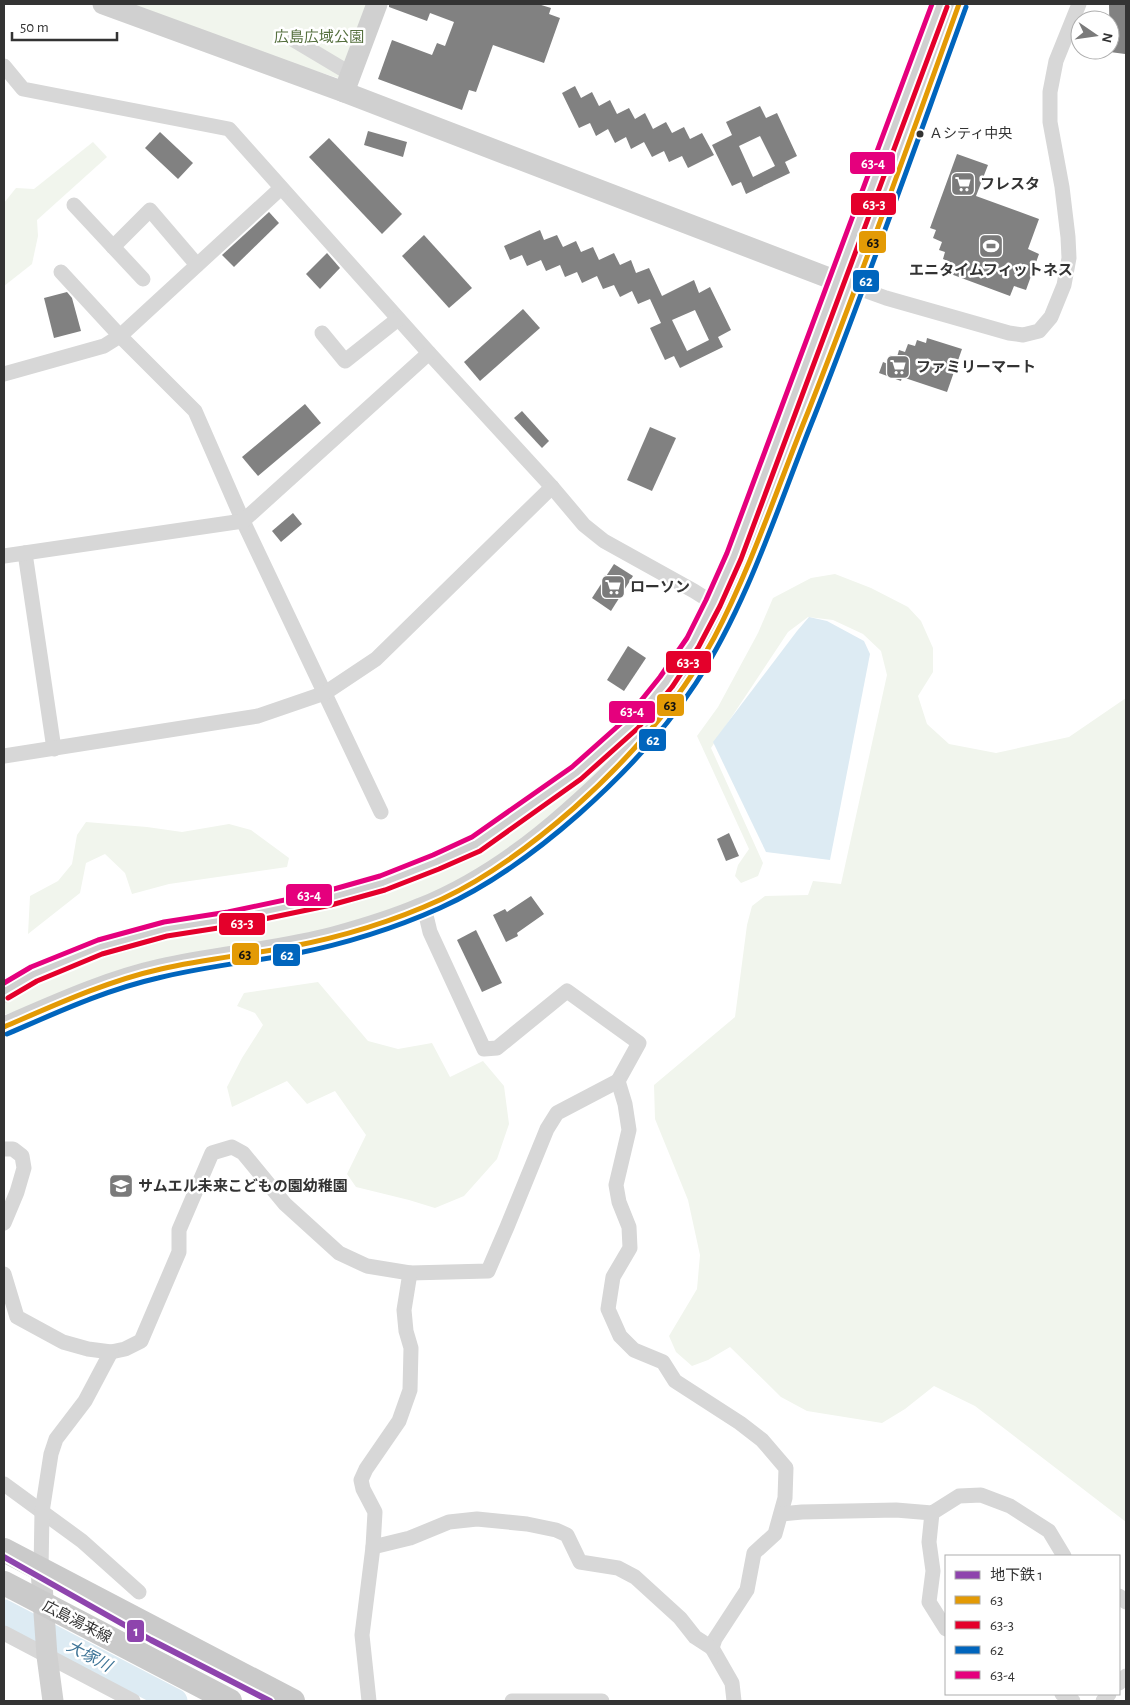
<svg xmlns="http://www.w3.org/2000/svg" width="1130" height="1705" font-family="'Alegreya Sans','Noto Sans JP',sans-serif">
<style>
.green{fill:#f1f5ed}
.water{fill:#ddebf3}
.lines{fill:none;stroke-linecap:round;stroke-linejoin:round}
.river{stroke:#ddebf3;stroke-width:25}
.building{fill:#818181;fill-rule:evenodd}
.street{stroke:#d7d7d7;stroke-width:15}
.secondary{stroke:#d0d0d0;stroke-width:21}
.primary{stroke:#cacaca;stroke-width:24}
.bus-1-casing{stroke:#fff;stroke-width:9}
.bus-2-casing{stroke:#fff;stroke-width:9}
.bus-3-casing{stroke:#fff;stroke-width:9}
.bus-4-casing{stroke:#fff;stroke-width:9}
.bus-1{stroke:#e39a05;stroke-width:5}
.bus-2{stroke:#e4002b;stroke-width:5}
.bus-3{stroke:#0065bd;stroke-width:5}
.bus-4{stroke:#e5007d;stroke-width:5}
.metro-1-casing{stroke:#fff;stroke-width:10}
.metro-1{stroke:#8e44ad;stroke-width:6}
.bus-dot{fill:#333;stroke:#fff;stroke-width:2}
.labels{text-anchor:middle;dominant-baseline:central;stroke-width:5;stroke-linejoin:round;paint-order:stroke}
.bus-label{font-size:14px;fill:#333;stroke:#fff;text-anchor:start}
.park-label{font-size:15px;fill:#56703f;stroke:#fff}
.poi-label{font-size:15px;font-weight:bold;fill:#333;stroke:#fff;text-anchor:start}
.street-label{font-size:15px;fill:#333;stroke:#fff}
.water-label{font-size:16px;font-style:italic;fill:#3f7597;stroke:#fff}
.line-badge{stroke:#fff;stroke-width:2}
.badge-label{font-size:14px;text-anchor:middle;font-weight:bold;fill:#fff}
.pale-badge-label{font-size:14px;text-anchor:middle;font-weight:bold;fill:#111}
</style>
<rect width="100%" height="100%" fill="#fff"/>
<!-- green -->
<g class="green">
<path d="M121,4H367L341,79L260,53Z"/>
<path d="M93,142L107,157L37,220L38,236L32,264L4,286V203L16,188L34,189Z"/>
<path d="M835,574L871,588L908,607L921,621L933,648V672L918,696L927,724L949,744L996,753L1069,737L1126,698V1522L975,1406L934,1386L905,1409L882,1423L807,1411L781,1397L730,1347L708,1360L692,1366L676,1352L669,1336L697,1289L700,1255L688,1200L655,1119L654,1085L735,1017L747,925L752,906L765,896L808,895L813,881L841,884L887,675L881,651L863,634L833,620L808,617L788,632L711,748L763,863L758,876L741,883L735,876L738,865L749,849L697,736L718,707L758,633L773,598L811,578Z"/>
<path d="M656,714L575,798L486,867L378,919L32,1006L4,1015V1001L32,983L94,958L172,937L339,908L392,890Z"/>
<path d="M86,822L147,827L182,832L229,824L251,830L289,858L287,867L169,884L132,894L125,873L105,854L86,863L80,893L28,934L30,896L58,881L72,864L77,835Z"/>
<path d="M318,982L368,1041L398,1049L432,1043L450,1077L483,1061L504,1086L509,1124L497,1159L464,1196L435,1208L409,1200L356,1187L347,1174L366,1135L335,1091L307,1104L287,1081L232,1107L227,1087L242,1058L263,1025L255,1013L237,1006L244,993Z"/>
</g>
<!-- water -->
<path class="water" d="M809,617L827,621L864,641L870,654L830,860L766,852L713,742L797,631Z"/>
<g class="lines">
<!-- river -->
<path class="river" d="M4,1612L175,1701"/>
</g>
<!-- building -->
<g class="building">
<path d="M389,4H538L551,8L549,14L560,18L544,63L493,45L476,92L469,90L462,110L378,79L392,40L432,55L437,43L445,46L454,22L430,13L427,21L389,7Z"/>
<path d="M1109,4H1126L1125,54L1110,52Z"/>
<path d="M575,86L581,98L592,92L599,106L610,100L617,114L629,108L635,119L645,113L653,129L666,122L672,133L684,127L690,139L702,133L714,155L688,168L682,156L669,162L664,151L652,157L644,142L631,149L626,137L615,143L608,129L596,136L590,123L579,128L562,93Z"/>
<path d="M760,106L766,118L777,113L797,156L785,162L790,173L746,194L741,182L732,186L712,145L732,135L726,122ZM760,136L775,166L753,177L739,146Z"/>
<path d="M368,131L407,142L403,157L364,145Z"/>
<path d="M160,132L193,163L178,179L145,148Z"/>
<path d="M329,138L402,214L382,234L309,157Z"/>
<path d="M957,154L988,165L976,196L1039,219L1028,249L1039,254L1026,290L1014,286L1010,296L948,273L952,263L943,259L945,252L939,250L942,242L933,238L936,230L930,228Z"/>
<path d="M269,212L279,223L234,267L222,255Z"/>
<path d="M540,230L544,240L557,235L563,247L576,241L581,252L593,247L599,260L614,253L620,265L631,260L636,273L649,268L662,296L694,280L699,293L710,287L731,330L718,337L723,347L680,368L674,356L665,360L650,328L661,323L650,299L638,304L632,291L620,297L614,285L603,289L597,276L582,283L577,272L565,277L560,265L546,271L541,260L527,266L522,255L510,260L504,246ZM695,310L709,340L687,351L672,320Z"/>
<path d="M424,235L472,288L449,308L402,256Z"/>
<path d="M327,253L340,268L320,289L306,274Z"/>
<path d="M67,292L72,298L81,331L54,338L44,298Z"/>
<path d="M523,309L540,328L480,381L464,362Z"/>
<path d="M927,338L962,349L947,392L902,377L901,381L879,373L883,362L888,364L891,355L897,357L899,350L905,352L908,344L915,346L917,340L926,343Z"/>
<path d="M305,404L321,423L258,476L242,457Z"/>
<path d="M522,411L549,441L542,448L514,418Z"/>
<path d="M650,427L676,438L652,491L627,480Z"/>
<path d="M293,513L302,524L281,542L272,531Z"/>
<path d="M614,564L633,576L611,611L592,598Z"/>
<path d="M628,646L646,658L624,691L607,680Z"/>
<path d="M729,833L739,856L726,861L717,839Z"/>
<path d="M531,896L544,914L517,933L518,936L506,942L493,915L505,909L507,912Z"/>
<path d="M476,930L502,983L482,992L457,940Z"/>
</g>
<g class="lines">
<!-- street -->
<g class="street">
<path d="M294,40L351,74"/>
<path d="M4,66L23,89L229,129L429,353L552,487L584,525L604,541L694,591L713,603"/>
<path d="M74,205L143,279"/>
<path d="M113,247L150,210L197,265"/>
<path d="M61,272L120,336L195,411L243,521L381,812"/>
<path d="M847,284L886,298L1009,333L1023,335L1039,331L1051,317L1064,285L1069,258L1068,237L1062,187L1050,122V92L1056,61L1079,4"/>
<path d="M322,333L345,361L398,319"/>
<path d="M4,374L104,346L120,336L281,188"/>
<path d="M25,553L54,749"/>
<path d="M4,556L243,521L429,353"/>
<path d="M4,756L258,716L325,693L376,659L552,487"/>
<path d="M424,907L430,932L484,1049L497,1048L567,991L639,1043L618,1081L625,1104L629,1130L616,1185L619,1202L629,1227L630,1248L613,1277L608,1309L620,1336L634,1350L663,1362L675,1381L740,1423L762,1440L786,1468L785,1498L775,1534L754,1553L747,1590L715,1639L712,1648L732,1683L734,1701"/>
<path d="M4,1149H13L22,1156L24,1168L17,1192L4,1223"/>
<path d="M4,1274L17,1317L63,1342L88,1349L111,1352L125,1349L141,1341L179,1252V1230L212,1153L232,1147L243,1153L285,1204L339,1253L367,1266L410,1273L488,1271L507,1227L547,1129L557,1113L618,1081"/>
<path d="M4,1484L82,1541L139,1592"/>
<path d="M932,1513L929,1542L933,1571L929,1602L946,1629"/>
<path d="M781,1514L802,1512L896,1510L932,1513L959,1496L981,1495L1010,1506L1049,1531L1064,1556"/>
<path d="M373,1547L410,1538L449,1522L477,1519L527,1524L556,1530L567,1535L580,1562L618,1568L635,1577L680,1618L695,1637L712,1648"/>
<path d="M41,1570L42,1512L51,1454L56,1439L85,1401L111,1352"/>
<path d="M1119,1596L1126,1602"/>
<path d="M4,1633L133,1701"/>
<path d="M1119,1683L1126,1676"/>
<path d="M1062,1694L1069,1697L1073,1701"/>
<path d="M369,1701L362,1635L373,1547L375,1512L363,1489L361,1480L366,1469L399,1421L410,1390L411,1348L406,1331L404,1310L410,1273"/>
<path d="M512,1701H602"/>
<path d="M1103,1701L1109,1694"/>
</g>
<!-- secondary -->
<g class="secondary">
<path d="M103,4L344,92L837,281"/>
<path d="M344,92L377,4"/>
<path d="M4,992L34,974L100,947L165,929L229,919L329,898L382,883L436,862L476,844L577,773L632,723L666,682L693,642L713,603L734,556L940,4"/>
<path d="M4,1027C55,1005 107,981 161,969C218,956 278,952 334,937C363,929 393,920 421,908C476,886 524,852 568,813C606,780 643,743 673,703C716,646 743,578 769,512C785,469 802,426 819,384C867,258 913,131 959,4"/>
<path d="M41,1570L47,1656L53,1701"/>
</g>
<!-- primary -->
<g class="primary">
<path d="M4,1550L293,1701"/>
<path d="M4,1583L230,1701"/>
</g>
<defs>
<path id="bus-1" d="M4,1027C55,1005 107,981 161,969C204,959 247,955 289,947C342,937 394,921 442,899C491,876 534,843 574,808C629,759 678,704 714,638C752,566 777,488 808,412C861,278 910,140 959,4"/>
<path id="bus-2" d="M8,998L37,981L102,954L167,936L231,926L331,905L385,890L439,869L480,851L581,779L638,728L672,687L699,646L720,606L741,559L947,7"/>
<path id="bus-3" d="M7,1034C56,1013 105,990 158,978C202,967 248,962 294,954C344,944 393,929 440,908C491,885 537,851 579,814C623,775 664,732 696,683C749,601 778,506 814,417C868,281 916,144 966,7"/>
<path id="bus-4" d="M4,983L31,967L98,940L164,922L228,912L327,891L380,876L433,855L472,837L572,767L627,718L660,677L687,638L706,600L727,553L932,4"/>
</defs>
<!-- bus-1 casing -->
<use href="#bus-1" class="bus-1-casing"/>
<!-- bus-2 casing -->
<use href="#bus-2" class="bus-2-casing"/>
<!-- bus-3 casing -->
<use href="#bus-3" class="bus-3-casing"/>
<!-- bus-4 casing -->
<use href="#bus-4" class="bus-4-casing"/>
<!-- bus-1 -->
<use href="#bus-1" class="bus-1"/>
<!-- bus-2 -->
<use href="#bus-2" class="bus-2"/>
<!-- bus-3 -->
<use href="#bus-3" class="bus-3"/>
<!-- bus-4 -->
<use href="#bus-4" class="bus-4"/>
<defs>
<path id="metro-1" d="M4,1557L151,1640L270,1701"/>
</defs>
<!-- metro-1 casing -->
<use href="#metro-1" class="metro-1-casing"/>
<!-- metro-1 -->
<use href="#metro-1" class="metro-1"/>
</g>
<!-- icons -->
<defs>
<symbol id="supermarket-square" viewBox="-11 -11 22 22"><rect x="-9" y="-9" width="18" height="18" rx="4" fill="#7a7a7a" stroke="#fff"/><path d="M-6-5.5h2.5l.6 2H6L4.5 2H-2.5L-4.4-4H-6ZM-1.5 3.2a1.3 1.3 0 1 0 .1 0ZM3 3.2a1.3 1.3 0 1 0 .1 0Z" fill="#fff"/></symbol>
<symbol id="stadium-square" viewBox="-11 -11 22 22"><rect x="-9" y="-9" width="18" height="18" rx="4" fill="#7a7a7a" stroke="#fff"/><path d="M0-5a6.5 5 0 1 0 0 10a6.5 5 0 1 0 0-10ZM-3.5-1.8h7v3.6h-7Z" fill="#fff"/></symbol>
<symbol id="school-square" viewBox="-11 -11 22 22"><rect x="-9" y="-9" width="18" height="18" rx="4" fill="#7a7a7a" stroke="#fff"/><path d="M0-5L7-2L0 1L-7-2ZM-4 1L0 2.5L4 1V4Q0 6-4 4Z" fill="#fff"/></symbol>
</defs>
<g fill-rule="evenodd">
<use href="#supermarket-square" x="949" y="170" width="28" height="28"/>
<use href="#stadium-square" x="977" y="232" width="28" height="28"/>
<use href="#supermarket-square" x="884" y="353" width="28" height="28"/>
<use href="#supermarket-square" x="599" y="573" width="28" height="28"/>
<use href="#school-square" x="107" y="1172" width="28" height="28"/>
</g>
<!-- markers -->
<circle class="bus-dot" cx="920" cy="134" r="4.5"/>
<g class="labels">
<!-- bus labels -->
<g class="bus-label">
<text x="929" y="134">Ａシティ中央</text>
</g>
<!-- park labels -->
<g class="park-label">
<text x="319" y="37">広島広域公園</text>
</g>
<!-- poi labels -->
<g class="poi-label">
<text x="980" y="184">フレスタ</text>
<text x="991" y="270" text-anchor="middle">エニタイムフィットネス</text>
<text x="916" y="367">ファミリーマート</text>
<text x="630" y="587">ローソン</text>
<text x="138" y="1186">サムエル未来こどもの園幼稚園</text>
</g>
<!-- street labels -->
<g class="street-label">
<text transform="translate(77 1622) rotate(27)">広島湯来線</text>
</g>
<!-- water labels -->
<g class="water-label">
<text transform="translate(89 1656) rotate(28)">大塚川</text>
</g>
</g>
<g class="line-badge">
<rect x="849" y="151" width="47" height="24" rx="5" fill="#e5007d"/>
<rect x="850" y="192" width="47" height="24" rx="5" fill="#e4002b"/>
<rect x="858" y="230" width="29" height="24" rx="5" fill="#e39a05"/>
<rect x="852" y="269" width="28" height="24" rx="5" fill="#0065bd"/>
<rect x="665" y="650" width="47" height="24" rx="5" fill="#e4002b"/>
<rect x="656" y="693" width="29" height="24" rx="5" fill="#e39a05"/>
<rect x="608" y="700" width="48" height="24" rx="5" fill="#e5007d"/>
<rect x="638" y="728" width="29" height="24" rx="5" fill="#0065bd"/>
<rect x="285" y="883" width="48" height="24" rx="5" fill="#e5007d"/>
<rect x="218" y="912" width="48" height="24" rx="5" fill="#e4002b"/>
<rect x="231" y="942" width="29" height="24" rx="5" fill="#e39a05"/>
<rect x="272" y="943" width="29" height="24" rx="5" fill="#0065bd"/>
<rect x="126" y="1619" width="19" height="24" rx="5" fill="#8e44ad"/>
</g>
<g class="badge-label">
<text x="873" y="168">63-4</text>
<text x="874" y="209">63-3</text>
<text x="866" y="286">62</text>
<text x="688" y="667">63-3</text>
<text x="632" y="716">63-4</text>
<text x="653" y="745">62</text>
<text x="309" y="900">63-4</text>
<text x="242" y="928">63-3</text>
<text x="287" y="960">62</text>
<text x="136" y="1636">1</text>
</g>
<g class="pale-badge-label">
<text x="873" y="247">63</text>
<text x="670" y="710">63</text>
<text x="245" y="959">63</text>
</g>
<!-- border -->
<rect width="1130" height="1705" fill="none" stroke="#333333" stroke-width="10"/>
<!-- legend -->
<rect x="945" y="1555" width="175" height="140" fill="#ffffff" stroke="#adadad"/>
<rect x="955" y="1571" width="25" height="8" fill="#8e44ad" stroke="#adadad"/>
<text x="990" y="1580" font-size="15" fill="#333333">地下鉄 1</text>
<rect x="955" y="1596" width="25" height="8" fill="#e39a05" stroke="#adadad"/>
<text x="990" y="1605" font-size="15" fill="#333333">63</text>
<rect x="955" y="1621" width="25" height="8" fill="#e4002b" stroke="#adadad"/>
<text x="990" y="1630" font-size="15" fill="#333333">63-3</text>
<rect x="955" y="1646" width="25" height="8" fill="#0065bd" stroke="#adadad"/>
<text x="990" y="1655" font-size="15" fill="#333333">62</text>
<rect x="955" y="1671" width="25" height="8" fill="#e5007d" stroke="#adadad"/>
<text x="990" y="1680" font-size="15" fill="#333333">63-4</text>
<!-- north arrow -->
<g transform="translate(1095 35) rotate(103)"><circle r="24" fill="#ffffff" stroke="#adadad"/>
<path d="M0-4L9 19L0 12L-9 19Z" fill="#7a7a7a"/>
<text y="-8" font-size="14" font-weight="bold" text-anchor="middle" fill="#333333">N</text>
</g>
<!-- scale -->
<path d="M12 32v8h105v-8" fill="none" stroke="#333333" stroke-width="2.5"/>
<text x="20" y="32" font-size="15" fill="#333333" stroke="#ffffff" stroke-width="4" paint-order="stroke">50 m</text>
</svg>
